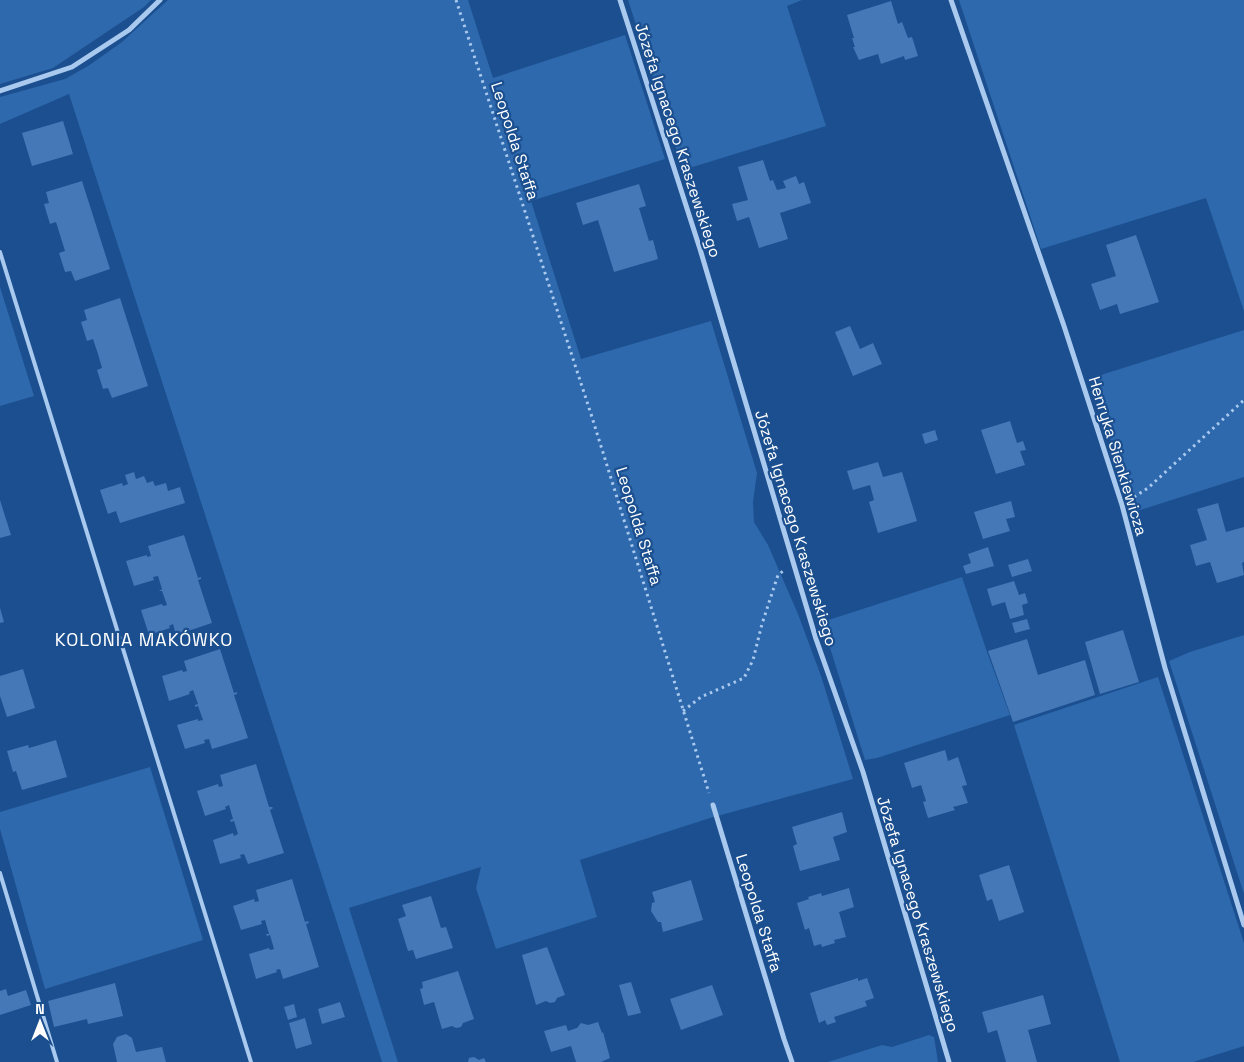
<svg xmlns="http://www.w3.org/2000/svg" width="1244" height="1062" font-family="'Space Grotesk',sans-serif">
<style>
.green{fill:#2e69ad}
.building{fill:#4478b7}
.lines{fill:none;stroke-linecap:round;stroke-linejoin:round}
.path{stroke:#a9c9ee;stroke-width:3;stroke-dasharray:2.5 4;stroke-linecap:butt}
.lane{stroke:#a9c9ee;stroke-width:4}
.street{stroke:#a9c9ee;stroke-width:5}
.labels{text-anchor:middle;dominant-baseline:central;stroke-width:4.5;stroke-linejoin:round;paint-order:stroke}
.street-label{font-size:16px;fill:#fff;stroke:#1b4f8f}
.neighbourhood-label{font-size:18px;letter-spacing:1px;fill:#fff;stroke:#1b4f8f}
</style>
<rect width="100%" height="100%" fill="#1b4f8f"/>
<!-- green -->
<g class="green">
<path d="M0,0H151L144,7L53,68L0,84Z"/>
<path d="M168,0H468L493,78L625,35L665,159L531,201L581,359L711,321L757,473L753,502L754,522L768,545L798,614L821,676L853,779L710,818L580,860L597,917L496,949L476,888L481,867L349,908L398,1062H382L69,94L0,124V97L65,79L88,66L122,42Z"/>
<path d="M628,0H802L787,6L826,126L683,170Z"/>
<path d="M959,0H1244V311L1206,198L1041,249Z"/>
<path d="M0,287L34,396L0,406Z"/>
<path d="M1244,330V477L1134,512L1091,380L1104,374Z"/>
<path d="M962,577L986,649L1010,715L877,758L865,760L822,622Z"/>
<path d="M1244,635V894L1169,661L1190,652Z"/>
<path d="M1158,677L1244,943V1046L1193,1062H1120L1014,725Z"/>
<path d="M150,767L203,940L45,989L0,829V812Z"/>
<path d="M929,1035L934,1037L938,1062H828L882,1045L892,1047Z"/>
</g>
<!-- building -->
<g class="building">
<path d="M891,1L898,24L902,22L908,38L912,37L918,56L905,60L904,56L881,64L878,54L859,60L853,47H855L852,38H854L847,15Z"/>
<path d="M63,121L73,154L32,166L22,133Z"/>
<path d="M763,160L770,181L773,180L777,190L786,188L783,181L796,176L799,184L804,182L811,203L780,213L788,239L759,248L749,217L737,221L732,204L748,200L738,167Z"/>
<path d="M82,181L110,269L75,281L71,271L65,272L59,253L65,251L56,222L50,224L44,204L49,203L46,192Z"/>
<path d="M639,184L646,206L639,208L649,241L653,240L658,259L614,272L598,220L583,225L576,203Z"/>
<path d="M1136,235L1159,302L1120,314L1117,304L1100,310L1091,284L1116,276L1106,245Z"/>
<path d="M120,298L148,386L112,398L108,388L103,389L97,370L102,368L98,354L93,339L87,341L81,322L87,320L84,310Z"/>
<path d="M850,326L860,349L873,343L882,364L853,376L835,332Z"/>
<path d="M1010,421L1017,443L1023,441L1026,450L1020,451L1025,465L996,474L981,430Z"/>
<path d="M935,430L938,440L925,444L922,434Z"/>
<path d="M878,462L883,477L902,472L917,521L878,533L869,502L874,500L870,485L853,490L847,471Z"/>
<path d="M134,472L136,479L144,476L147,483L153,481L155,486L166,483L168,491L180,487L185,503L120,523L116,511L108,514L100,490L122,483L123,486L128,484L125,475Z"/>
<path d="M0,500L11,535L0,538Z"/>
<path d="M1011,501L1015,517L1006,519L1010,531L983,539L974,512Z"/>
<path d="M1218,503L1226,532L1244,527V562L1242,563L1244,575L1217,583L1210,562L1196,566L1190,545L1207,540L1197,509Z"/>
<path d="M184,535L198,578L201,577V579L198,580L212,623L176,635L173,624L169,626L170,628L149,635L141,610L162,604L163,606L167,605L162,591H159L162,589L158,576L153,577L154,580L134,586L126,561L147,555V557L151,556L148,546Z"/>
<path d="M988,547L994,566L966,574L963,566L971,563L968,554Z"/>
<path d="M1028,559L1032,571L1012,577L1008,565Z"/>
<path d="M1014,581L1019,595L1025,593L1028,603L1022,605L1024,615L1010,619L1005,602L992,606L987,589Z"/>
<path d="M0,608L4,622L0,623Z"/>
<path d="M1027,619L1030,629L1015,633L1012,623Z"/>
<path d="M1123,630L1139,682L1100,694L1085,642Z"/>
<path d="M1027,639L1038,675L1085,660L1095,695L1013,722L988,651Z"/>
<path d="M220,649L234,693L237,692V694L234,695L248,738L212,749L209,739L204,740L205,743L185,749L177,725L198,719V721L203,720L198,706L195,707V705L198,704L193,690L189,692L190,694L169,701L162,676L182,670L183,672L187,671L184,661Z"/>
<path d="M23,669L35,708L7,717L0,696V676Z"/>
<path d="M56,740L67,777L22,790L16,771L13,772L7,751L28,745L29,748Z"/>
<path d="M945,750L948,761L958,757L967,785L962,786L968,803L953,807L955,810L928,818L923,802L926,801L921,785L912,788L904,763Z"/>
<path d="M256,764L269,807H272L273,808L270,810L284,853L248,864L244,854L240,855L241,858L220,864L213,840L233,833L234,836L238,834L234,821L231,822L230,820L233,819L229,805L225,807L226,809L205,816L197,791L218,784L219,787L223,786L220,775Z"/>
<path d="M842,812L847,832L833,837L840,860L800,871L793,846L797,844L792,827Z"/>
<path d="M1009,865L1024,912L999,921L992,899L987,901L979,875Z"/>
<path d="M292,879L305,922L308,921L309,923L306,924L319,967L283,979L280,969L276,970L277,972L256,979L249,954L269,948L270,950L274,949L270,935L267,936L266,934H269L265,920L261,921L262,924L241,930L233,906L254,899L255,902L259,901L256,890Z"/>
<path d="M691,880L703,920L663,932L661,922H658L651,911L652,903L655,902L652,892Z"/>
<path d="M849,888L854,907L839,912L846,937L834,940L835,943L822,947L821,944L814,946L809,928L805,930L797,903L809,899L808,897L821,893L822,896Z"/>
<path d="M431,896L441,928L446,927L453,948L416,959L413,950L408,951L398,919L406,916L402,905Z"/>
<path d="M547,947L565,995L557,998L555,1002L550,1003L546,1001L536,1005L522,955Z"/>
<path d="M458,971L474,1019L463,1023L461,1027L456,1028L452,1026L442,1029L434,1002L424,1005L420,989L423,988L422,982Z"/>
<path d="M858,978V981L867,978L874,998L865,1001L867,1006L834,1017L836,1022L827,1025L825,1020L819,1023L810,993Z"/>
<path d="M631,982L641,1013L628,1016L619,985Z"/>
<path d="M115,983L123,1016L88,1024L87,1019L54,1027L48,1001Z"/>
<path d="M712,985L723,1015L681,1030L670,999Z"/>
<path d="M6,989L8,996L26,990L31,1005L0,1015V991Z"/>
<path d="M1043,995L1051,1024L1028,1030L1037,1062H1006L997,1030L988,1033L982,1012Z"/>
<path d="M340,1002L345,1017L322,1024L318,1009Z"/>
<path d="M294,1004L297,1017L288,1020L284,1007Z"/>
<path d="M305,1018L312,1044L296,1049L289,1023Z"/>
<path d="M598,1022L602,1033L603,1032L610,1058L601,1062H576L571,1046L551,1052L544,1031L566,1025L568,1031L577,1028L581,1023L588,1025Z"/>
<path d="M126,1034L132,1038L136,1052L162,1047L166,1062H117L113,1044L117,1037Z"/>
<path d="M474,1057L479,1060L484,1058L486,1062H468L469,1058Z"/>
</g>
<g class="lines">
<!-- path -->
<g class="path">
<path d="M456,0L591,414L709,793"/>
<path d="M1134,497L1148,488L1244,400"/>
<path d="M683,711L701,697L744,678L753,660L762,624L778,575L783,571"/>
</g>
<!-- lane -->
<g class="lane">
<path d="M0,252L251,1062"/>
<path d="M0,873L57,1062"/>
</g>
<!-- street -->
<g class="street">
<path d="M620,0L700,249L816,639L863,772L949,1062"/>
<path d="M951,0L1064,326L1122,505L1165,668L1244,925"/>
<path d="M0,91L72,67L129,30L160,0"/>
<path d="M713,805L784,1039L792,1062"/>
</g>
</g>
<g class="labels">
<!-- street labels -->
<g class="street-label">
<text transform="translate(678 140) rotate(72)">Józefa Ignacego Kraszewskiego</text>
<text transform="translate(515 141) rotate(72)">Leopolda Staffa</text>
<text transform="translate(1118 456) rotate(73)">Henryka Sienkiewicza</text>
<text transform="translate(639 526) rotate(73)">Leopolda Staffa</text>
<text transform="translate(796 528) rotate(73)">Józefa Ignacego Kraszewskiego</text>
<text transform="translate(759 913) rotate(73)">Leopolda Staffa</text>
<text transform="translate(918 914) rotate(73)">Józefa Ignacego Kraszewskiego</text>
</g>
<!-- neighbourhood labels -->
<g class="neighbourhood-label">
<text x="144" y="639">KOLONIA MAKÓWKO</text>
</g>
</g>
<!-- north arrow -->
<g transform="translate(40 1022)" stroke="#1b4f8f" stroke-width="4" paint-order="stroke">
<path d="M0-4L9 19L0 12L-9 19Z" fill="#ffffff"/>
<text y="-8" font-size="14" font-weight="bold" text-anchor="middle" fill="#ffffff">N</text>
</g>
</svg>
